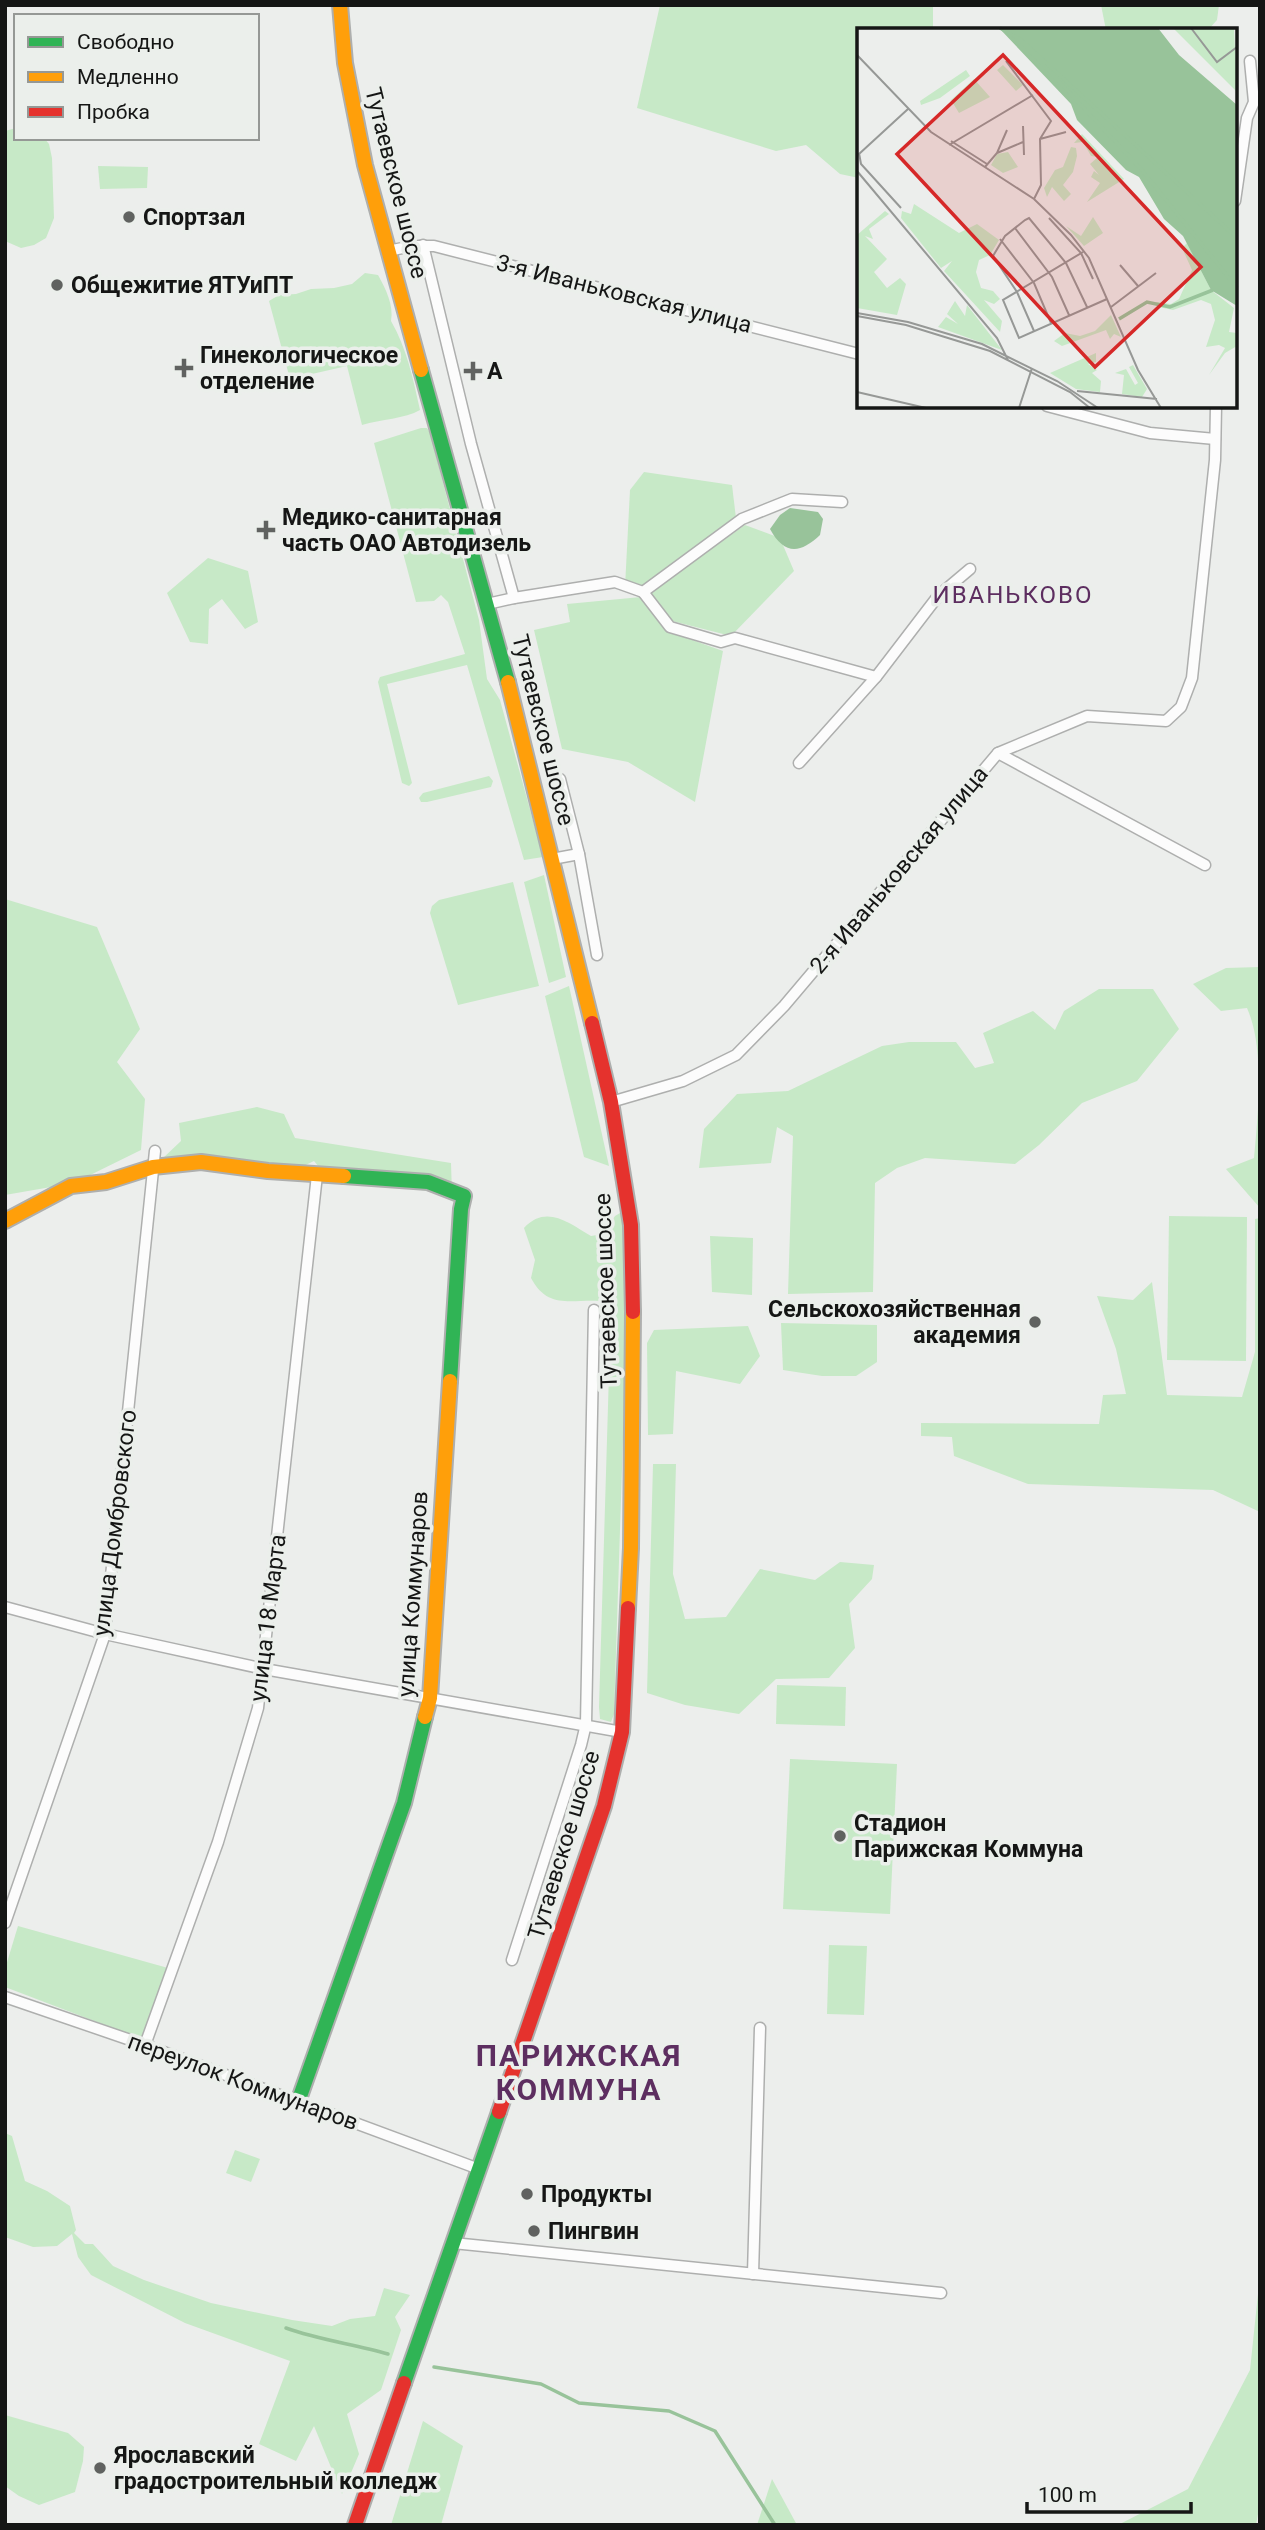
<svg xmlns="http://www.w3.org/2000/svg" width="1265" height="2530" font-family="Roboto,sans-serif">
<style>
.green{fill:#c7e9c7}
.water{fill:#98c39a}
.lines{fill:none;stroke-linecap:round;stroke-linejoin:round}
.stream{stroke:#98c39a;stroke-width:3.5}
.street-casing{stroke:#aeafae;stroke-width:13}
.fast-casing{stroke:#aeafae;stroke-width:18}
.slow-casing{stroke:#aeafae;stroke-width:18}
.jam-casing{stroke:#aeafae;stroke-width:18}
.street{stroke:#fcfcfc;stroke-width:10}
.fast{stroke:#30b455;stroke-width:14}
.slow{stroke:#ff9f0a;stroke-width:14}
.jam{stroke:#e5322d;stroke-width:14}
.poi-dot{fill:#606260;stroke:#ebefeb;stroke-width:2.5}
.labels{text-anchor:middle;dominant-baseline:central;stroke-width:7;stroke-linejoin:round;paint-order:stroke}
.street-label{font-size:23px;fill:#151615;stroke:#ebefeb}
.poi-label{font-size:23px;font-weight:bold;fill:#151615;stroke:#ebefeb;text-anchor:start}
.neighbourhood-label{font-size:24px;letter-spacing:2px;fill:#5d2e60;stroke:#ebefeb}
.district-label{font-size:30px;font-weight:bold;letter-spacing:2px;fill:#5d2e60;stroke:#ebefeb}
.inset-river{fill:none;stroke:#98c39a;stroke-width:3.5}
.inset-road{fill:none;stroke:#969896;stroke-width:2}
.view{fill:#d62828;fill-opacity:0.15;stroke:#d62828;stroke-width:3.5}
.inset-edge{fill:none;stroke:#151615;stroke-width:3.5}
</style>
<rect width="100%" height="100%" fill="#eceeec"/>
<!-- green -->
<g class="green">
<path d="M660,5H933V30H859V178L840,174L806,145L776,151L637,108Z"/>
<path d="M1101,5H1219L1217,20L1208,30H1106Z"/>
<path d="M16,128V138H44L49,144L52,158L54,218L46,238L34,245L21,248L5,241V131Z"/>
<path d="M98,166L148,167L147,188L100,189Z"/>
<path d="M365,273L378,275C386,289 394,306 391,321C407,349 413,378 420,410C405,419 381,419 362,425L347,366L290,379L269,301L279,295L296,294L311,289L334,288L352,284Z"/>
<path d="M421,428H427L430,433L479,620L487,679L500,700L543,857L524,860L467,665L387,684L412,783L409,786L402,783L378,682L380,677L465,654L448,602L441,595L434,601L416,602L374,443Z"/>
<path d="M644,472L732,485L736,518L642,586L625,587L630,490Z"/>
<path d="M745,525L780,538L794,571L731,636L672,621L649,593Z"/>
<path d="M208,558L248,571L258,622L245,629L222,599L209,609L208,644L190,642L167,593Z"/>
<path d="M641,597L667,631L723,651L695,802L628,762L562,749L534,630L570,622L567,604Z"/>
<path d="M489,776L493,781L491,787L427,802H421L419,798L423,793Z"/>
<path d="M544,875L566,977L549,983L524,882Z"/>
<path d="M513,882L539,986L458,1005L430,913L432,906L439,900Z"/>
<path d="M5,899L97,927L140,1029L117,1062L145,1099L141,1150L74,1183L5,1195Z"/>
<path d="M1260,967V1208L1226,1169L1254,1158C1258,1114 1265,1048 1247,1008L1221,1011L1193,984L1226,968Z"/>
<path d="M569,986L609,1166L584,1157L545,996Z"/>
<path d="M1099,989H1153L1179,1029L1137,1081L1082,1103L1039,1145L1015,1164L925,1158L897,1168L875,1183L873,1292L788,1294L793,1136L777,1127L771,1163L699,1168L704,1129L737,1094L788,1091L882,1046L909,1042H956L975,1068L994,1063L983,1033L1033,1011L1055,1030L1064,1011Z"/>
<path d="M257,1107L284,1114L295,1138L451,1163L452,1194L328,1178L314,1161L293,1171L201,1162L185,1171L169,1168L162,1159L181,1141L179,1123Z"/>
<path d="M620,1213L625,1228L627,1315L614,1714L611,1722L600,1719L599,1707L610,1339L607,1314L600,1301C571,1299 548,1310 531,1278L535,1260L524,1228C546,1204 569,1223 591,1236L603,1234L615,1216Z"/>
<path d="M1169,1216L1247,1217L1246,1361L1167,1360Z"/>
<path d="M1260,1218V1512L1213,1490L1028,1484L954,1456L952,1437L921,1436V1423L1099,1424L1103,1395L1126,1394L1116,1349L1097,1296L1133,1300L1152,1282L1167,1395L1242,1397L1255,1352V1219Z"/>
<path d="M710,1236L753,1238L752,1295L712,1292Z"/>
<path d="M781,1323L877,1325V1362L856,1376H822L783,1370Z"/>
<path d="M748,1326L760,1356L740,1384L676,1371L673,1434L648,1435L647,1343L654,1330Z"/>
<path d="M653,1464H676L673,1574L685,1619L726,1617L760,1569L815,1580L840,1562L874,1565L872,1579L849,1604L855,1648L829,1678L776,1679L739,1714L685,1705L647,1693Z"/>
<path d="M777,1685L846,1687L845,1726L776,1724Z"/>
<path d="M790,1759L897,1764L890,1914L783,1909Z"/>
<path d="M18,1926L168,1968L144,2040L5,1987V1969Z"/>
<path d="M829,1945L867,1946L864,2015L827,2014Z"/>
<path d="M5,2133L12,2136L25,2181L47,2191L70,2206L76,2230L74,2233L85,2244H93L113,2266L144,2280L211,2303L292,2320L332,2326L350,2319L375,2316L384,2288L410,2295L395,2317L401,2330L381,2390L347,2414L359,2454L342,2494L314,2426L296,2461L259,2444L290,2361L185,2323L91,2275L78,2257L72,2234L57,2246L33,2247L5,2237Z"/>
<path d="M235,2150L260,2159L251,2182L226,2173Z"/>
<path d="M1258,2294H1260V2503L1256,2525H1118L1188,2489L1250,2370Z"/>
<path d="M5,2415L68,2433L84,2447L83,2461L75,2492L39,2505L19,2496L5,2486Z"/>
<path d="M423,2421L463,2446L441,2525H391Z"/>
<path d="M772,2479L797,2525H757Z"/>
</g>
<!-- water -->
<path class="water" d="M790,508L818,512L823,519L820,535C800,554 784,555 770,529L780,515Z"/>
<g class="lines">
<!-- stream -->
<g class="stream">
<path d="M286,2328C319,2340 354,2344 388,2354"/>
<path d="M434,2367L541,2384L579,2403L669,2411L715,2431L775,2525"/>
</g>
<defs>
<g id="street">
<path d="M1235,201L1247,118L1254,102L1250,61"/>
<path d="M423,245L471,444L514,598"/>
<path d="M388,251L412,246H434L859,354"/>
<path d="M1047,406L1150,433L1215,439"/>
<path d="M643,592L670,627L721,642L735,638L876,677"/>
<path d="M487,604L514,598L615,582L643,592L742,519L792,499L842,502"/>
<path d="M998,753L1205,865"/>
<path d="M799,763L876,677L938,596L970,569"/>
<path d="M560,779L579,854L597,955"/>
<path d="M552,859L579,854"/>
<path d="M611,1102L683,1081L736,1055L784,1006L998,753L1087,716L1166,721L1181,707L1192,678L1215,460L1216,406"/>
<path d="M5,1607L105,1634L264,1669L622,1732"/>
<path d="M5,1923L105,1634L155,1151"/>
<path d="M512,1960L581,1745L586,1724L594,1310"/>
<path d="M5,1997L145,2045L479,2169"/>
<path d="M145,2045L218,1842L258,1708L317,1175"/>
<path d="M453,2243L941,2293"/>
<path d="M753,2274L760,2028"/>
</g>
<g id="fast">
<path d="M421,370L508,682"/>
<path d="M344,1176L428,1182L464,1196L461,1209L450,1381"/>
<path d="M298,2102L404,1803L425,1717"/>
<path d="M404,2383L499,2112"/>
</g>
<g id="slow">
<path d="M340,5L345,63L365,165L421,370"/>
<path d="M508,682L592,1023"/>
<path d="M5,1221L71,1186L106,1182L153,1167L201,1162L268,1171L344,1176"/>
<path d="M628,1608L631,1548L633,1312"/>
<path d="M425,1717L430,1698L450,1381"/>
</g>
<g id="jam">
<path d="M592,1023L611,1102L631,1225L633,1312"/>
<path d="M499,2112L604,1806L622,1732L628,1608"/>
<path d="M355,2525L404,2383"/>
</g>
</defs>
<!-- street casing -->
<use href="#street" class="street-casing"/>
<!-- fast casing -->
<use href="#fast" class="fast-casing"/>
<!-- slow casing -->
<use href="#slow" class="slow-casing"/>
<!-- jam casing -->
<use href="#jam" class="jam-casing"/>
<!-- street -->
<use href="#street" class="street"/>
<!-- fast -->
<use href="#fast" class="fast"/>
<!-- slow -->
<use href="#slow" class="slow"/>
<!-- jam -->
<use href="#jam" class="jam"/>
</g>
<!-- markers -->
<g class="poi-dot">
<circle cx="129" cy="217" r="7"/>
<circle cx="57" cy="285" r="7"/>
<path d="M180.5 357.5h7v7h7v7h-7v7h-7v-7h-7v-7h7z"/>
<path d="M469.5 360.5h7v7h7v7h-7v7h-7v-7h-7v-7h7z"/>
<path d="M262.5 519.5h7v7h7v7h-7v7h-7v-7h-7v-7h7z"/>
<circle cx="1035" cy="1322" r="7"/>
<circle cx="840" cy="1836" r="7"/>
<circle cx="527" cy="2194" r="7"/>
<circle cx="534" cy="2231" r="7"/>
<circle cx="100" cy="2468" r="7"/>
</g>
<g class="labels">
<!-- street labels -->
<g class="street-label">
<text transform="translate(396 183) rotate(76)">Тутаевское шоссе</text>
<text transform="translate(624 294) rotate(14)">3-я Иваньковская улица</text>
<text transform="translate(543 730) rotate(76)">Тутаевское шоссе</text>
<text transform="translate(899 870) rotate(-50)">2-я Иваньковская улица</text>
<text transform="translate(606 1291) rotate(-92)">Тутаевское шоссе</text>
<text transform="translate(115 1523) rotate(-83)">улица Домбровского</text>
<text transform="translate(413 1594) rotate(-86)">улица Коммунаров</text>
<text transform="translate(268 1618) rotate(-83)">улица 18 Марта</text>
<text transform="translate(564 1845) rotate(-73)">Тутаевское шоссе</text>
<text transform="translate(243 2082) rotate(20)">переулок Коммунаров</text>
</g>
<!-- poi labels -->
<g class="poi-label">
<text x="143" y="217">Спортзал</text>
<text x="71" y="285">Общежитие ЯТУиПТ</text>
<text x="200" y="355">Гинекологическое<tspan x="200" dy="26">отделение</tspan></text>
<text x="487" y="371">А</text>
<text x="282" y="517">Медико-санитарная<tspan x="282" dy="26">часть ОАО Автодизель</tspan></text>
<text x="1021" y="1309" text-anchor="end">Сельскохозяйственная<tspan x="1021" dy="26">академия</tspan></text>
<text x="854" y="1823">Стадион<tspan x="854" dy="26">Парижская Коммуна</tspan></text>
<text x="541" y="2194">Продукты</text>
<text x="548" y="2231">Пингвин</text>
<text x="114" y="2455">Ярославский<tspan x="114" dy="26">градостроительный колледж</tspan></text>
</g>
<!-- neighbourhood labels -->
<g class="neighbourhood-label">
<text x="1013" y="595">ИВАНЬКОВО</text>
</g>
<!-- district labels -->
<g class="district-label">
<text x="579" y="2055">ПАРИЖСКАЯ<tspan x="579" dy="34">КОММУНА</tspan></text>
</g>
</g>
<!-- overview -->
<g transform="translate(857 28)">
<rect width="380" height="380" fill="#eceeec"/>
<path d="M316,0H377L380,64ZM146,37L166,57L159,63L140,42ZM109,42L113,48L83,70L64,77L63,73ZM117,51L133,69L102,85L94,72ZM225,106L267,151L230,174L243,155L234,149L237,143L242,147L233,136L241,129L234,128L226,114L217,115ZM214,119L219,120L220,128L216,144L206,157L214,166L207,173L195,159L190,169L187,160L198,142L206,139ZM151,124L161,139L146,145L134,137L140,126ZM57,176L102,205L120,196L142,212L133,227L122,232L119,244L124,260L136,263L143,271L137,276L127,272L145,293L143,304L87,243L95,233L84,240L44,190L45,183L54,186ZM28,183L32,186L12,201L16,211L8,208L30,231L17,244L30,260L43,250L49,256L40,287L0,280V207ZM236,189L246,205L227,218L209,198L224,208ZM330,215L354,262L377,280L372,304L380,305V318L368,325L352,347L368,320L362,317L349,319L358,292L354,276L344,272L316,282L302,279L299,274L314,276L322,271L335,242L325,220ZM98,273L108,288L110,277L145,322L81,299L89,289L101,296L90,286ZM254,287L264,309L257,306L253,311L249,302L205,318L197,313L208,305L223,308L238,303ZM239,325V334L231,336L240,342L235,345L244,353L243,364L219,361L193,345ZM276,337L290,361L285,369L265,366L267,347L258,345L269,341L278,357L281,355L272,339Z" fill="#c7e9c7"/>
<path d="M142,0H301L322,27L380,77V278L354,262L326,208L307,191L282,149L269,142L220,92L214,76Z" fill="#98c39a"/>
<path class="inset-river" d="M143,0L161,10L284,141L380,260M161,9L380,210M262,291L290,274L313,279L356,262"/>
<path class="inset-road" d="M334,0L360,34L380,19M0,27L74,104L177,171L214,207L232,230L281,342L304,380M149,33L194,93L183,111L184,157L177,171M166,98L167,127M183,111L209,104M94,113L130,136M92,117L176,67M2,125L4,136L44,180M140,125L166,114M2,126L51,81M128,139L140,125L150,102M0,143L140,310L151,332M192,190L224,225L236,251M158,200L195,249L212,287M143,211L177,255L194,295M226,224L146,272L162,310L250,271M263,237L281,258M254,279L299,245M0,285L51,294L125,316L200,353L241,380M0,288L49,297L133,323L213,364L233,380M177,303L160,264L136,228L148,208L168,192L172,190L209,235L230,279M220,363L300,371M0,364L69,380M162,380L175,340"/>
<path class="view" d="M146,27L344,239L238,339L40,126Z"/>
<rect width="380" height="380" class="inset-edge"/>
</g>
<!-- border -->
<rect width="1265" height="2530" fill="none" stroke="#151615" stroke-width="14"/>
<!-- legend -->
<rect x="14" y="14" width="245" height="126" fill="#ebefeb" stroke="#959895" stroke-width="2"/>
<rect x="28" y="37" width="35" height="10" fill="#30b455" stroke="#959895" stroke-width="2"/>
<text x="77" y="49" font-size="21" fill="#151615">Свободно</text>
<rect x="28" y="72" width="35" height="10" fill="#ff9f0a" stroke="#959895" stroke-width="2"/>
<text x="77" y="84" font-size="21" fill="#151615">Медленно</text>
<rect x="28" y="107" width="35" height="10" fill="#e5322d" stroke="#959895" stroke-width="2"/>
<text x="77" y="119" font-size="21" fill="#151615">Пробка</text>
<!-- scale -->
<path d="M1027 2502v10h164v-10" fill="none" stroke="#151615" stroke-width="3.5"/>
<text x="1038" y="2502" font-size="21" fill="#151615" stroke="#ebefeb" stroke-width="5" paint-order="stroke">100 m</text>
</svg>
